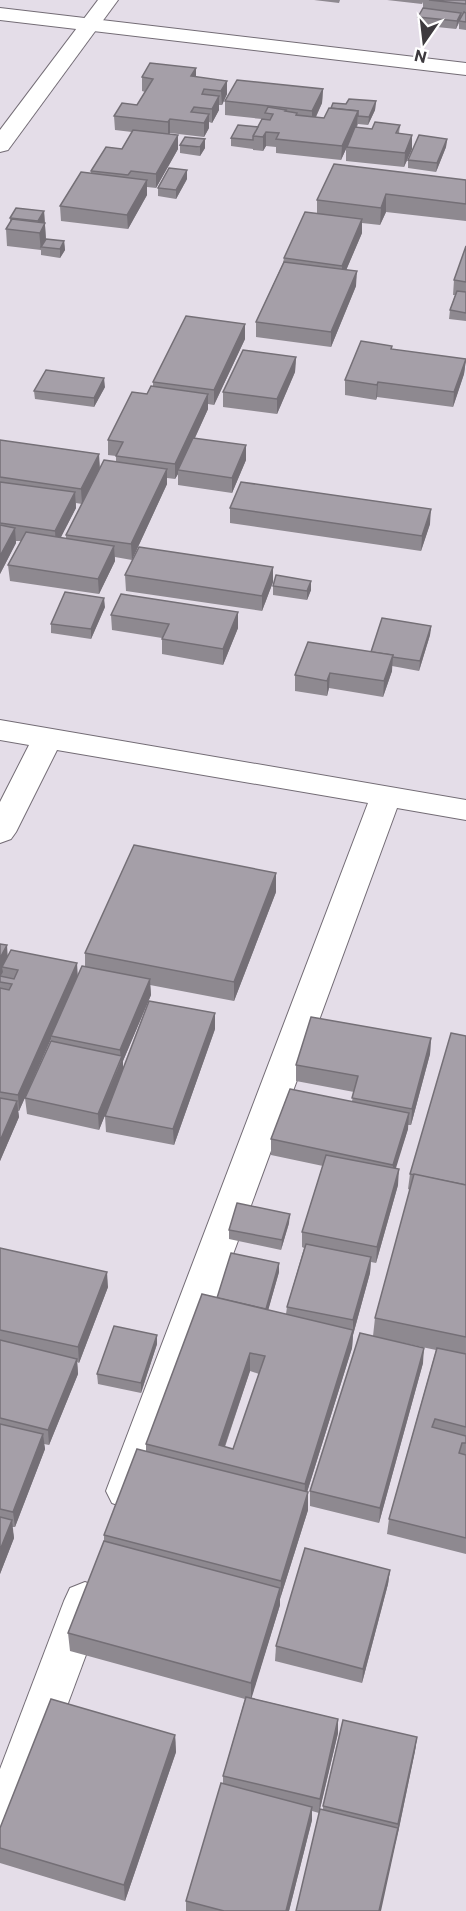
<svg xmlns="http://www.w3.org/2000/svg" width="466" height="1911" font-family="Commissioner,sans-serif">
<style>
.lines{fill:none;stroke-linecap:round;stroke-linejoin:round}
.minor-casing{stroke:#736c75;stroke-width:2}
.tertiary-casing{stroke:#736c75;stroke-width:2}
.minor{fill:#fff;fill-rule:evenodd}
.tertiary{fill:#fff;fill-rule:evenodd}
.wall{fill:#8e8990;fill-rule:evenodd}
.shaded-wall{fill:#746f76}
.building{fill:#a59fa8;stroke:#746f76;stroke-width:1.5;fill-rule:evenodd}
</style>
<rect width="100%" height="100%" fill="#e4dde8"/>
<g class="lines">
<defs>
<g id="minor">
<path d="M0,8L466,63V75L0,20Z"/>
<path d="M0,720L466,800V820L397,808L146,1491L140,1503L126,1508L112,1503L106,1491L368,803L57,750L16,832L11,839L0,843V802L29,745L0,740Z"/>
<path d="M85,1582L100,1588L106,1601L22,1827L16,1842L0,1848V1769L64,1601L70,1588Z"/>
</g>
<path id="tertiary" d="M98,0H118L8,150L0,152V130Z"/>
</defs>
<!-- minor casing -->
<use href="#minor" class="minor-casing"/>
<!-- tertiary casing -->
<use href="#tertiary" class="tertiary-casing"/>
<!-- minor -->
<use href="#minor" class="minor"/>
<!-- tertiary -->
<use href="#tertiary" class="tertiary"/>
</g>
<!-- wall -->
<g class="wall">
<path d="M314,0H340L339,3Z"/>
<path d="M387,0H466V30L459,29V23L456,29L418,25V17L423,8V2L422,4Z"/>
<path d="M196,68V77L227,81V94L222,105H219V110L212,123L209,122V128L204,137L170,133L169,134L178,149L156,188L147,187V195L128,229L61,221L60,206L91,174V171L122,149L132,132L115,130L114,116L137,105L145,92L142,91V77Z"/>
<path d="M323,89L322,103L316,117L324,118L331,108L346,104L376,101L375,110L368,125L358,124L357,127L372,129L400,125L399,133L412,149L404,167L346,161V149L341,160L276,153V147L266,146L263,151L253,150V148V149L231,146V138L258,127L262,119L225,115V101Z"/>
<path d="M447,139L446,147L436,172L408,168V160Z"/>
<path d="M180,145L205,148L200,156L180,153Z"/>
<path d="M187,179L176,199L158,196V188Z"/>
<path d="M466,180V221L386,212L380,225L362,223V233L346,270L356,286L331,347L256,337V322L283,263L284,258L317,213V200Z"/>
<path d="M44,211L46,239L64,241L65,250L60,258L41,255V250L7,246L6,229L10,222V218Z"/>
<path d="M466,246V321L449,319L450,310L455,295H453L454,280Z"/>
<path d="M245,324V339L214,405L208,404V409L195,438L246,460L232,493L178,485V474L175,479L167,478V484L132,560L115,557V561L99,594L10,581L8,565L21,541H16V543L0,574V440L100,469L116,462V456L108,455V440L147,394L153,386V382ZM76,503L82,504L66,535V538H60L76,508Z"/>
<path d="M392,350L466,359L464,374L453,407L377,397L376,400L345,395V380Z"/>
<path d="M296,357L295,372L277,414L223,407V392Z"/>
<path d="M105,387L94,407L35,399L34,391Z"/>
<path d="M230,508L430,524L421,551L230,523Z"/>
<path d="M125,575L273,582L262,611L126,591Z"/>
<path d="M311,581V590L307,600L273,595V586Z"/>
<path d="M105,607L91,639L51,633V624Z"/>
<path d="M111,615L238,628L223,665L162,654V638L112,630Z"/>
<path d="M431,626L430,635L419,671L392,666V671L383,697L329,688L327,696L295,691V675L371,652Z"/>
<path d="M276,892L234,1001L150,985L151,995L123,1061V1069L215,1029L174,1145L106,1132L105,1116L106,1112L99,1130L27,1114L25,1098L51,1041V1039L19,1111H18L19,1117L0,1161V944L8,956L78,976L85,967V953Z"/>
<path d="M466,1036V1554L387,1534L389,1519L436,1350L389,1340L423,1363L379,1523L310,1506V1491L373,1336L375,1318L410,1190L408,1189L410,1174Z"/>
<path d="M431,1038L430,1054L411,1125H408V1129L395,1168L398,1185L376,1263L371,1262L370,1273L353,1335L352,1348L307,1492H308V1510L280,1599V1605L251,1698L338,1719V1733L319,1813L312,1811V1820L289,1911H186V1901L223,1784V1776L245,1699L70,1651L68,1633L104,1542V1535L146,1451V1444L217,1298L279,1263V1272L268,1310L286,1314L287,1307L304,1248L302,1247V1232L323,1166L271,1155V1139L352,1101L354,1092L296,1081V1065ZM250,1371L259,1374L233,1449L225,1447Z"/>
<path d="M289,1223L281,1250L229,1239V1230Z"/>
<path d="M0,1248L108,1287L79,1363L77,1362L78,1374L49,1445L44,1444L45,1449L15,1527H12L14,1538L0,1574Z"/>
<path d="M157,1335V1344L141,1393L98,1384L97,1374Z"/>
<path d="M390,1570L388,1584L362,1683L275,1661L276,1646Z"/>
<path d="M175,1735L176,1752L125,1901L0,1863V1828Z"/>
<path d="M417,1737L415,1751L396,1842L323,1810V1806Z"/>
</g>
<!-- shaded-wall -->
<g class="shaded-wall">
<path d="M461,13L460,21H459L456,29L457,21Z"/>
<path d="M196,68V82L191,76Z"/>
<path d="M227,81V94L222,105L221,91Z"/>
<path d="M323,89L322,103L312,125V111Z"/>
<path d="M219,96V110L212,123V109Z"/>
<path d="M376,101L375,110L368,125L369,117Z"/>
<path d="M358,111L357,125L348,147H347L346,149L341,160L342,146Z"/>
<path d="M209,114V128L204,137V123Z"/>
<path d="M170,119V133L168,136V122Z"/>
<path d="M266,132V146L263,151V137Z"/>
<path d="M178,135V149L156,188V174Z"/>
<path d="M412,135V149L404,167L405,153Z"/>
<path d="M205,139V148L200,156V147Z"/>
<path d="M447,139L446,147L436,172L437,163Z"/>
<path d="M187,170V179L176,199V190Z"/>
<path d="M147,180V195L128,229L127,215Z"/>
<path d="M386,194V212L380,225L381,208Z"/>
<path d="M44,211L46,241L41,247V251L38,221Z"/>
<path d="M362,219V233L342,280V266Z"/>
<path d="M64,241L65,250L60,258V249Z"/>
<path d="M357,271L356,286L331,347V332Z"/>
<path d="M245,324V339L214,405V390Z"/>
<path d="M296,357L295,372L277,414V399Z"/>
<path d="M466,359L464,374L453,407L454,392Z"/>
<path d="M104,378L105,387L94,407V398Z"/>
<path d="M378,382L377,397L376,400L377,385Z"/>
<path d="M208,394V409L180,470H178V474L175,479V464Z"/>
<path d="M246,445V460L232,493V478Z"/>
<path d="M99,454L100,469L82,504L81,489Z"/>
<path d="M167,469V484L132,560L131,544Z"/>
<path d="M75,492L76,508L56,547L55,531Z"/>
<path d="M431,509L430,524L421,551L422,536Z"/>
<path d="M15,528L16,543L0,574V556Z"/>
<path d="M114,546L115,561L99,594L98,579Z"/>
<path d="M273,567V582L262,611V596Z"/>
<path d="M311,581V590L307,600V591Z"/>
<path d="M104,598L105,607L91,639V629Z"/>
<path d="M238,612V628L223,665V649Z"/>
<path d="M431,626L430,635L419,671L420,661Z"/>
<path d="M393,655L392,671L383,697L384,681Z"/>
<path d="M330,673L329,688L327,696V681Z"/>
<path d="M276,873V892L234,1001V982Z"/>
<path d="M7,945L8,961L2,967L3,972L0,977V958Z"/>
<path d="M77,963L78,979L51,1036V1039L19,1111L18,1095Z"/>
<path d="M150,979L151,995L123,1061V1072L99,1130L98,1114L121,1061L120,1050Z"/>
<path d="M215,1013V1029L174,1145L173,1129Z"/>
<path d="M431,1038L430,1054L411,1125L412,1109Z"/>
<path d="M17,1101L19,1117L0,1161V1141Z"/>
<path d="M409,1113L408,1129L392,1181L393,1165Z"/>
<path d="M399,1169L398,1185L376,1263L377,1247Z"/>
<path d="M290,1214L289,1223L281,1250L282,1240Z"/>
<path d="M371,1257L370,1273L353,1335L352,1348L304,1502L305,1484L353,1330V1320Z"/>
<path d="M279,1263V1272L266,1318V1309Z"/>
<path d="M107,1272L108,1287L79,1363L78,1347Z"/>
<path d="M157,1335V1344L141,1393V1383Z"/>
<path d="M424,1348L423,1363L379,1523L380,1508Z"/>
<path d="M250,1353V1371L219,1463V1445Z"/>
<path d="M77,1359L78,1374L49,1445L48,1430Z"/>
<path d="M43,1434L45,1449L15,1527L13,1512Z"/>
<path d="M308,1492V1510L280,1599L281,1581Z"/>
<path d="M12,1520L14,1538L0,1574V1550Z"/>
<path d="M390,1570L388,1584L362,1683L363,1669Z"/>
<path d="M280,1588V1605L251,1700V1683Z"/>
<path d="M338,1719V1733L319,1813L320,1799Z"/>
<path d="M175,1735L176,1752L125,1901L124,1885Z"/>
<path d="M417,1737L415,1751L397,1838L398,1824Z"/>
<path d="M312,1807V1820L289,1911H286Z"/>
<path d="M398,1828L396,1842L381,1911H379Z"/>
</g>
<!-- building -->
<g class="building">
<path d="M429,0H466V4Z"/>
<path d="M423,8L461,13L457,21L418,17Z"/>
<path d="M464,12L466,13V22L459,21Z"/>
<path d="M150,63L196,68L191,76L227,81L221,91L204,89L202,94L219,96L212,109L194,107L191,112L209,114L204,123L170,119L168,122L114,116L122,103L137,105L153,79L142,77Z"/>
<path d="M237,80L323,89L312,111L225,101Z"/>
<path d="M349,99L376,101L369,117L358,116V111L331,108L333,103L346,104Z"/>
<path d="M268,107L286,110L285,111L297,113L296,115L324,118L329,108L358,111L342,146L276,139L279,133L266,132L263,137L253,136L262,119L270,120L273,114L265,113Z"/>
<path d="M375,122L400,125L396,133L412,135L405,153L347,147L355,127L372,129Z"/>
<path d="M238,125L258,127L253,136V140L231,138Z"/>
<path d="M133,130L178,135L156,174L131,171L128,175L91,171L106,147L122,149Z"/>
<path d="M419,135L447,139L437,163L408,160Z"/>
<path d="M185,137L205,139L200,147L180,145Z"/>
<path d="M334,164L466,180V204L386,194L381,208L317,200Z"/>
<path d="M169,168L187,170L176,190L158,188Z"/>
<path d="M81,172L147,180L127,215L60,206Z"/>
<path d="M16,208L44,211L38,221L10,218Z"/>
<path d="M305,212L362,219L342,266L284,258Z"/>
<path d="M12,219L45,223L40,233L6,229Z"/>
<path d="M46,239L64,241L60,249L41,247Z"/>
<path d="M466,246V282L454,280Z"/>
<path d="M284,262L357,271L331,332L256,322Z"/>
<path d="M457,291L466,292V313L450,310Z"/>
<path d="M186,316L245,324L214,390L153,382Z"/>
<path d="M361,341L392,346L391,349L466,359L454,392L378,382L377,385L345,380Z"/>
<path d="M243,350L296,357L277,399L223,392Z"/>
<path d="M46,370L104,378L94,398L34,391Z"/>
<path d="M151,386L208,394L175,464L116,456L123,442L108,440L132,392L147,394Z"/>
<path d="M193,438L246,445L232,478L178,470Z"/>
<path d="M0,440L99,454L81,489L0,477Z"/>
<path d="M104,460L167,469L131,544L66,535Z"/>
<path d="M0,482L75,492L55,531L0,523Z"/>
<path d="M241,482L431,509L422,536L230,508Z"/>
<path d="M0,525L15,528L0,556Z"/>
<path d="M26,532L114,546L98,579L8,565Z"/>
<path d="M139,547L273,567L262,596L125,575Z"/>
<path d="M276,575L311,581L307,591L273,586Z"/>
<path d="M65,592L104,598L91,629L51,624Z"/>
<path d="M121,594L238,612L223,649L162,639L169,624L111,615Z"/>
<path d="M382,618L431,626L420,661L392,657L393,655L371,652Z"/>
<path d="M308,642L393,655L384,681L330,673L327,681L295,675Z"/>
<path d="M134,845L276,873L234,982L85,953Z"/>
<path d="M0,944L7,945L0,958Z"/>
<path d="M11,950L77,963L18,1095L0,1092V988L9,990L12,984L0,982V976L14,979L18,970L2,967Z"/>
<path d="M82,966L150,979L120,1050L51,1036Z"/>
<path d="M149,1001L215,1013L173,1129L105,1116Z"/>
<path d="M311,1017L431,1038L412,1109L352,1098L358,1076L296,1065Z"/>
<path d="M451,1033L466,1036V1185L410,1174Z"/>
<path d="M51,1041L122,1056L98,1114L25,1098Z"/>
<path d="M290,1089L409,1113L393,1165L271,1139Z"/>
<path d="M0,1098L17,1101L0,1141Z"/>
<path d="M326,1155L399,1169L377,1247L302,1232Z"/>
<path d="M414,1174L466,1185V1337L375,1318Z"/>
<path d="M237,1203L290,1214L282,1240L229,1230Z"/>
<path d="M306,1244L371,1257L353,1320L287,1307Z"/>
<path d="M0,1248L107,1272L78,1347L0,1330Z"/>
<path d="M231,1253L279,1263L266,1309L217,1298Z"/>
<path d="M202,1294L353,1330L305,1484L146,1444ZM250,1353L265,1356L233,1449L219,1445Z"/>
<path d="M114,1326L157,1335L141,1383L97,1374Z"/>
<path d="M360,1333L424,1348L380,1508L310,1491Z"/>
<path d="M0,1340L77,1359L48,1430L0,1418Z"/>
<path d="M437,1348L466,1354V1427L435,1419L432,1427L466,1436V1443H462L459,1453L466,1455V1538L389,1519Z"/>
<path d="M0,1424L43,1434L13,1512L0,1509Z"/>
<path d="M137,1449L308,1492L281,1581L104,1535Z"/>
<path d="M0,1517L12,1520L0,1550Z"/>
<path d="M104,1541L280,1588L251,1683L68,1633Z"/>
<path d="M305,1548L390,1570L363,1669L276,1646Z"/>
<path d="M246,1697L338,1719L320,1799L223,1776Z"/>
<path d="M51,1699L175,1735L124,1885L0,1848V1828Z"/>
<path d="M343,1720L417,1737L398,1824L323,1806Z"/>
<path d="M221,1783L312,1807L286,1911H224L186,1901Z"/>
<path d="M320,1809L398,1828L379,1911H296Z"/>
</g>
<!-- north arrow -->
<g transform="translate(424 42) rotate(194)" stroke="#ffffff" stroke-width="4.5" paint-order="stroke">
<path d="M0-4.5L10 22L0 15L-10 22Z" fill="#3d3a3e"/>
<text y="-9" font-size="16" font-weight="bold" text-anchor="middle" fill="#3d3a3e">N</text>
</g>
</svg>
